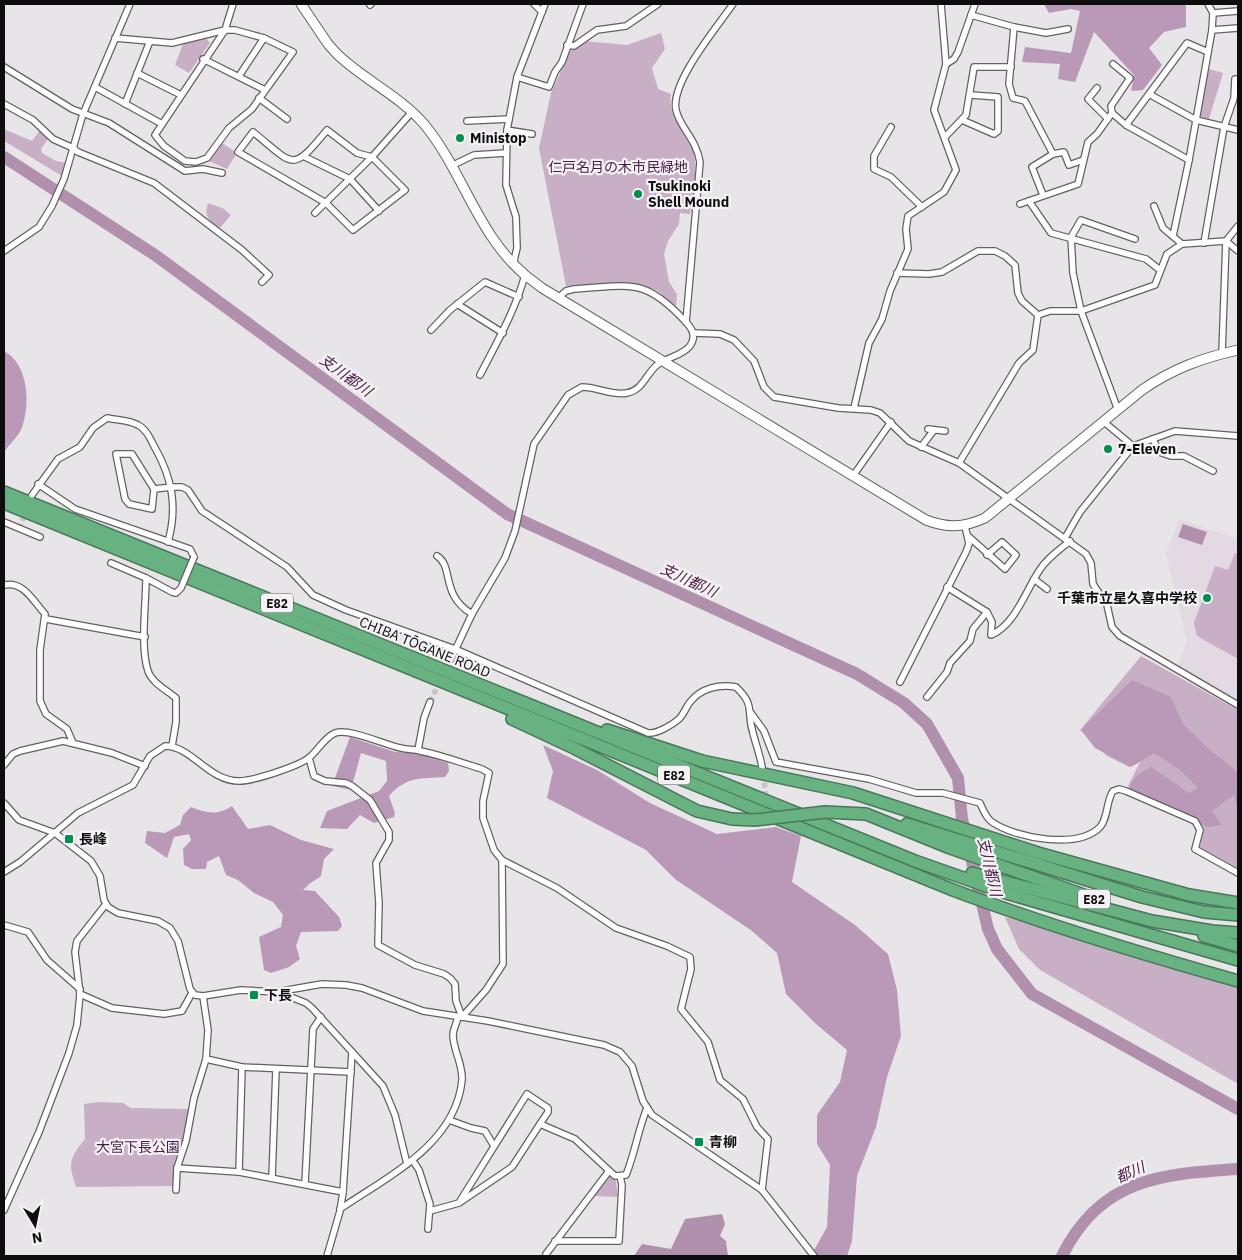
<svg xmlns="http://www.w3.org/2000/svg" width="1242" height="1260" font-family="'IBM Plex Sans','Noto Sans JP',sans-serif">
<style>
.built{fill:#e2d9e2}
.green{fill:#c8afc6}
.forest{fill:#ba99b8}
.water{fill:#b190ae}
.lines{fill:none;stroke-linecap:round;stroke-linejoin:round}
.river{stroke:#b190ae;stroke-width:12}
.street-tunnel{stroke:#c7c5c7;stroke-width:5.5;stroke-dasharray:5.5 3;stroke-linecap:butt}
.street-casing{stroke:#636063;stroke-width:8}
.secondary-casing{stroke:#636063;stroke-width:11}
.highway-casing{stroke:#487859;stroke-width:14}
.street{stroke:#fff;stroke-width:5.5}
.secondary{stroke:#fff;stroke-width:9}
.highway{stroke:#68b281;stroke-width:11}
.street-bridge-casing{stroke:#636063;stroke-width:8;stroke-linecap:butt}
.highway-bridge-casing{stroke:#487859;stroke-width:14;stroke-linecap:butt}
.street-bridge{stroke:#fff;stroke-width:5.5}
.highway-bridge{stroke:#68b281;stroke-width:11}
.poi-dot{fill:#018f4e;stroke:#f5f2f5;stroke-width:2}
.labels{text-anchor:middle;dominant-baseline:central;stroke-width:4.5;stroke-linejoin:round;paint-order:stroke}
.shield{fill:#f5f2f5;stroke:#535253;stroke-width:1}
.shield-label{font-size:12px;font-weight:bold;fill:#0e0d0e}
.poi-label{font-size:14px;font-weight:bold;fill:#0e0d0e;stroke:#f5f2f5;text-anchor:start}
.park-label{font-size:14px;fill:#451b44;stroke:#f5f2f5}
.street-label{font-size:14px;fill:#0e0d0e;stroke:#f5f2f5}
.water-label{font-size:15px;font-style:italic;fill:#4d224b;stroke:#f5f2f5}
</style>
<rect width="100%" height="100%" fill="#e8e5e8"/>
<!-- built -->
<path class="built" d="M1179,519L1238,539V702L1178,666L1187,641L1166,554Z"/>
<!-- green -->
<g class="green">
<path d="M661,33L665,49L652,68L658,89L671,94C666,117 689,133 694,155C698,173 692,196 690,214L680,213L679,224L668,241L664,254L669,282L677,294L676,307L658,291L640,284L566,286L539,148L551,93L570,51L584,41L627,45Z"/>
<path d="M206,38L210,43L189,73L175,65L183,44Z"/>
<path d="M1209,69L1223,73L1209,119L1199,116Z"/>
<path d="M4,129L32,141L40,130L48,139L41,149L42,153L56,161L67,163L62,176L4,141Z"/>
<path d="M222,143L237,153L227,169L209,161Z"/>
<path d="M208,203L224,209L231,215L220,228C208,220 204,217 208,203Z"/>
<path d="M1235,553L1238,554V659L1197,636L1194,623L1215,566L1228,570Z"/>
<path d="M1141,656L1238,710V868L1200,847L1204,828L1200,820L1128,786L1140,762L1129,767L1107,756L1080,730Z"/>
<path d="M1005,917L1238,987V1084L1040,970L1019,949Z"/>
<path d="M99,1102L123,1103L131,1108L190,1109L185,1138L174,1164L173,1186L76,1187C68,1163 69,1159 85,1139L84,1104Z"/>
<path d="M607,1177H613L616,1181L618,1197L593,1196Z"/>
</g>
<!-- forest -->
<g class="forest">
<path d="M1044,4H1186V27L1164,32L1149,48L1162,65L1143,90L1131,91L1134,75L1094,32L1075,82L1058,79L1060,64L1022,62L1025,47L1071,53L1080,11L1071,9L1049,13Z"/>
<path d="M4,351C29,364 31,406 21,430C17,437 9,445 4,452Z"/>
<path d="M1132,680L1171,697L1183,724L1209,749L1238,772V811L1234,795L1212,811L1222,825L1206,827L1128,789L1136,776L1151,767L1189,793L1198,788L1180,770L1154,753L1131,767L1095,748L1081,730Z"/>
<path d="M350,737L395,752L417,753L448,763L449,771L445,777C421,779 406,776 389,796L395,813L394,817L374,823L360,815L347,829L320,828L327,811L379,791L387,781L386,761L361,753L351,790L332,786Z"/>
<path d="M543,745L597,770L650,803L717,834L776,827L801,836L792,882L855,925L888,954L897,990L901,1036L887,1077L876,1127L857,1176L852,1241L847,1256H815L813,1252L827,1227L830,1165L817,1144V1115L840,1082L847,1050L815,1023L786,994L777,953L752,931L675,879L646,850L547,798L553,771Z"/>
<path d="M232,806L248,829L270,825L301,840L334,849L324,859L321,876L309,884L303,890L315,891L339,917L342,926L338,931L301,932L296,946L300,959L289,967L271,973L264,970L259,937L281,927L283,915L273,902L254,893L238,880L226,875L219,856L207,862L206,869H192L184,865L183,849L191,840L189,834L174,837L167,858L145,843L147,831L165,833L180,825L183,815L191,807C206,813 217,816 232,806Z"/>
</g>
<!-- water -->
<g class="water">
<path d="M1183,524L1207,532L1202,545L1178,537Z"/>
<path d="M722,1214L725,1224L720,1236L726,1241L728,1256H634L642,1244L671,1249L685,1219Z"/>
</g>
<g class="lines">
<!-- river -->
<g class="river">
<path d="M4,157L155,255L507,514L857,674L904,703L927,724L958,778L962,819L988,929L997,949L1032,994L1238,1109"/>
<path d="M1062,1256C1101,1178 1161,1174 1238,1169"/>
</g>
<!-- street-tunnel -->
<g class="street-tunnel">
<path d="M19,529L26,511"/>
<path d="M430,702L440,681"/>
<path d="M763,774L767,802"/>
</g>
<defs>
<g id="street">
<path d="M534,4L542,12"/>
<path d="M370,5L371,4"/>
<path d="M1213,13L1238,11"/>
<path d="M971,15L1014,27L1046,33L1068,29"/>
<path d="M1014,27L1009,84L1013,98L1025,101L1053,154"/>
<path d="M1212,30L1238,28"/>
<path d="M115,38L172,43L225,30H235L264,38L293,52L252,109L229,128L207,158L196,162L185,161L164,146L155,135L225,30L233,4"/>
<path d="M567,45L574,46L597,30L626,26L658,4"/>
<path d="M203,59L265,90"/>
<path d="M946,64L954,59L958,52L975,4"/>
<path d="M4,67L72,109L109,123L185,171L203,169L222,173"/>
<path d="M137,73L181,95"/>
<path d="M239,76L264,38"/>
<path d="M517,77L549,87L555,72L562,62L583,4"/>
<path d="M95,87L162,124"/>
<path d="M1097,88L1088,99L1108,119"/>
<path d="M1149,94L1196,120L1238,130"/>
<path d="M259,98L287,119"/>
<path d="M4,104L33,120L53,139L73,148L78,152L154,183L242,250L269,275L262,282"/>
<path d="M125,104L150,41"/>
<path d="M1112,113L1126,125L1189,160"/>
<path d="M962,120L994,134L998,131V97L971,95"/>
<path d="M467,121L509,119"/>
<path d="M1126,125L1187,43L1208,52"/>
<path d="M891,127L874,156V169L891,177L922,207"/>
<path d="M327,130L357,153L372,157L405,190L353,230L326,203L238,152L253,132C294,165 291,174 327,130Z"/>
<path d="M507,130L532,134"/>
<path d="M945,137L966,115L974,67H1011"/>
<path d="M305,157L350,179L379,211"/>
<path d="M451,166L474,155L506,153"/>
<path d="M1043,195L1032,167L1053,154L1064,152L1069,165L1083,160"/>
<path d="M1029,201L1051,233L1146,259L1160,270"/>
<path d="M1020,204L1078,184L1088,142L1097,134L1112,113L1111,106L1130,78L1113,64"/>
<path d="M1154,206L1163,228L1182,244L1226,241L1238,251"/>
<path d="M315,213L372,157L412,112"/>
<path d="M1173,236L1189,160L1212,30L1213,13L1208,4"/>
<path d="M1204,243L1224,127L1234,98L1235,79"/>
<path d="M4,251L39,227L52,206L64,179L83,114L130,4"/>
<path d="M513,265L517,248L516,217L506,185L507,130L517,77L545,4"/>
<path d="M897,273L929,274L942,272L978,251H995L1005,256L1015,265L1018,293L1022,301L1038,315"/>
<path d="M457,304L503,333"/>
<path d="M686,322L700,162C696,138 680,128 676,110C670,83 717,27 733,4"/>
<path d="M431,330L450,310L485,282L519,297"/>
<path d="M694,333L720,334L734,340L754,361L764,387L774,397L838,408L871,410L880,413L909,441L959,463L1086,554L1091,563L1093,584L1107,605L1112,627L1120,636L1238,705"/>
<path d="M1222,353L1226,241L1238,226"/>
<path d="M480,375C497,342 515,311 525,275"/>
<path d="M854,408L869,343L882,319L890,291L908,249L906,229L908,216L944,192L956,170L934,110L946,64L941,4"/>
<path d="M1118,410L1081,311L1073,273L1071,237L1081,220L1135,239"/>
<path d="M1104,422L1133,446"/>
<path d="M928,429L945,431"/>
<path d="M1153,439L1159,452L1171,456H1184L1213,471"/>
<path d="M921,447L934,430"/>
<path d="M116,454H132L154,489L152,509L129,504L125,499Z"/>
<path d="M959,463L1019,363L1033,350L1038,315L1050,311H1081L1155,285L1167,254L1182,244"/>
<path d="M853,476L891,422"/>
<path d="M38,484L75,509L190,549L194,557"/>
<path d="M154,489L172,487H182L188,490L202,511L287,567L313,595L346,610L455,649L648,733C657,734 672,725 679,719C684,714 686,707 690,702C701,688 719,684 736,687C756,706 746,711 753,733C756,745 760,755 762,767"/>
<path d="M32,495L58,459L80,447L93,428L107,418C117,420 130,420 138,425C146,429 150,438 154,446C172,477 178,507 168,542"/>
<path d="M4,522L40,537"/>
<path d="M968,536L1005,569L1016,555L1002,542L987,555"/>
<path d="M1065,538L1080,512L1133,446L1175,431L1238,436"/>
<path d="M437,556C454,566 440,595 472,614"/>
<path d="M111,563L146,578"/>
<path d="M1034,579L1047,589"/>
<path d="M4,585C24,581 33,601 45,614L40,650V701L46,714L67,729L73,743"/>
<path d="M947,587L987,612L992,622L991,635C1015,625 1025,592 1039,571C1046,559 1059,550 1070,541"/>
<path d="M172,592L146,578C146,604 140,647 148,671C152,683 168,691 176,698V722L172,746"/>
<path d="M46,619L145,637"/>
<path d="M451,659L472,614L505,558L515,531L534,444L568,395L582,387C597,387 613,396 627,393C643,390 646,374 657,365C667,357 682,356 690,346C697,336 692,328 684,320C643,276 629,286 574,289L566,291L559,297"/>
<path d="M900,682L966,552L969,544L965,526"/>
<path d="M927,697L947,672L950,663L970,641L973,629L987,612"/>
<path d="M751,713L764,731L776,762L869,779L916,793H943L980,803C983,810 986,818 992,822C1015,838 1078,850 1100,827C1108,819 1106,801 1113,791L1119,789L1126,791L1195,821L1200,830L1195,849L1238,873"/>
<path d="M418,750L424,718L430,702"/>
<path d="M309,758L314,776L325,781L346,783L352,786L370,800L389,832V840L376,863L379,903L378,945L415,965L444,974L450,978L455,984L456,1001L462,1017L486,990L503,964L502,860"/>
<path d="M4,765L13,754L20,751L63,741L112,753L145,766"/>
<path d="M4,803L19,820L55,833L91,861L100,876L104,900L108,907L118,913L158,921L170,928L178,941L190,989L195,995L203,996L241,990L276,992L322,984L346,985L362,988L423,1011L488,1021L604,1045L620,1052L632,1066L643,1101L652,1115L762,1190L814,1256"/>
<path d="M4,872L20,862L78,813L133,785L150,756L165,746C192,746 208,781 239,781C253,781 300,766 310,757C319,749 324,738 335,733C350,728 385,745 401,748C407,750 414,749 420,751C441,755 462,763 482,769L489,773L483,801V818L494,850L502,860L557,888L616,928L667,946L690,957L691,969L681,1009L708,1042L720,1080L743,1099L757,1127L768,1139L762,1190"/>
<path d="M4,925L28,932L47,960L80,989"/>
<path d="M278,992L306,1003L312,1008L383,1086L395,1115L407,1164"/>
<path d="M80,994L112,1008L164,1014L182,1011L192,993"/>
<path d="M206,1059L242,1067L351,1072"/>
<path d="M449,1120L471,1128L485,1131L494,1146"/>
<path d="M413,1161L419,1170L430,1204L428,1229"/>
<path d="M177,1168L239,1172L343,1192"/>
<path d="M239,1172L242,1067"/>
<path d="M272,1178L276,1069"/>
<path d="M305,1184L313,1029L321,1017"/>
<path d="M176,1190L177,1168L186,1141L194,1098L206,1059L208,1030L203,996"/>
<path d="M460,1201L527,1094L548,1108V1112L540,1124"/>
<path d="M340,1209C387,1177 456,1144 462,1080C463,1064 453,1050 453,1035C453,1029 457,1023 458,1017"/>
<path d="M4,1210L39,1132L69,1053L77,1025L80,994L75,952L77,941L106,904"/>
<path d="M430,1211L459,1203L512,1167L540,1124L575,1139L615,1176L626,1175C635,1153 638,1130 647,1108"/>
<path d="M555,1241H619L622,1185L620,1176"/>
<path d="M546,1254L609,1171"/>
<path d="M327,1256L340,1211L343,1192L352,1052"/>
</g>
<path id="secondary" d="M301,4L328,44L337,54C364,80 400,96 424,124C463,171 477,234 525,275L542,288L926,520C947,528 963,528 985,518L1142,390C1172,369 1202,358 1238,350"/>
<g id="highway">
<path d="M4,492L915,861L1006,893L1238,960"/>
<path d="M4,503L953,890C1046,925 1142,954 1238,981"/>
<path d="M512,719L574,748L697,811L732,819"/>
<path d="M607,730L702,761L853,793L1038,853L1189,895L1238,903"/>
<path d="M866,814L950,848L1101,901"/>
<path d="M907,824L1142,897L1204,912L1238,915"/>
<path d="M972,873L1152,921L1212,931L1238,933"/>
<path d="M1204,936L1238,946"/>
</g>
</defs>
<!-- street casing -->
<use href="#street" class="street-casing"/>
<!-- secondary casing -->
<use href="#secondary" class="secondary-casing"/>
<!-- highway casing -->
<use href="#highway" class="highway-casing"/>
<!-- street -->
<use href="#street" class="street"/>
<!-- secondary -->
<use href="#secondary" class="secondary"/>
<!-- highway -->
<use href="#highway" class="highway"/>
<defs>
<path id="street-bridge" d="M172,592L176,593L181,588L194,557"/>
<path id="highway-bridge" d="M732,819L755,820L825,812L866,814"/>
</defs>
<!-- street-bridge casing -->
<use href="#street-bridge" class="street-bridge-casing"/>
<!-- highway-bridge casing -->
<use href="#highway-bridge" class="highway-bridge-casing"/>
<!-- street-bridge -->
<use href="#street-bridge" class="street-bridge"/>
<!-- highway-bridge -->
<use href="#highway-bridge" class="highway-bridge"/>
</g>
<!-- markers -->
<g class="poi-dot">
<circle cx="460" cy="138" r="5"/>
<circle cx="638" cy="194" r="5"/>
<circle cx="1108" cy="449" r="5"/>
<circle cx="1207" cy="598" r="5"/>
<rect x="64" y="834" width="10" height="10" rx="2.5"/>
<rect x="249" y="990" width="10" height="10" rx="2.5"/>
<rect x="694" y="1137" width="10" height="10" rx="2.5"/>
</g>
<g class="labels">
<!-- shield labels -->
<g class="shield">
<rect x="261" y="593.5" width="32" height="19" rx="4"/>
<rect x="658" y="765.5" width="32" height="19" rx="4"/>
<rect x="1078" y="889.5" width="32" height="19" rx="4"/>
</g>
<g class="shield-label">
<text x="277" y="603">E82</text>
<text x="674" y="775">E82</text>
<text x="1094" y="899">E82</text>
</g>
<!-- poi labels -->
<g class="poi-label">
<text x="470" y="138">Ministop</text>
<text x="648" y="186">Tsukinoki<tspan x="648" dy="16">Shell Mound</tspan></text>
<text x="1118" y="449">7-Eleven</text>
<text x="1197" y="598" text-anchor="end">千葉市立星久喜中学校</text>
<text x="79" y="839">長峰</text>
<text x="264" y="995">下長</text>
<text x="709" y="1142">青柳</text>
</g>
<!-- park labels -->
<g class="park-label">
<text x="618" y="167">仁戸名月の木市民緑地</text>
<text x="138" y="1147">大宮下長公園</text>
</g>
<!-- street labels -->
<g class="street-label">
<text transform="translate(425 647) rotate(22)">CHIBA TŌGANE ROAD</text>
</g>
<!-- water labels -->
<g class="water-label">
<text transform="translate(346 375) rotate(36)">支川都川</text>
<text transform="translate(689 580) rotate(25)">支川都川</text>
<text transform="translate(990 867) rotate(77)">支川都川</text>
<text transform="translate(1130 1172) rotate(-24)">都川</text>
</g>
</g>
<!-- border -->
<rect width="1242" height="1260" fill="none" stroke="#0e0d0e" stroke-width="10"/>
<!-- north arrow -->
<g transform="translate(35 1225) rotate(170)" stroke="#f5f2f5" stroke-width="4" paint-order="stroke">
<path d="M0-4L9 19L0 12L-9 19Z" fill="#0e0d0e"/>
<text y="-8" font-size="14" font-weight="bold" text-anchor="middle" fill="#0e0d0e">N</text>
</g>
</svg>
